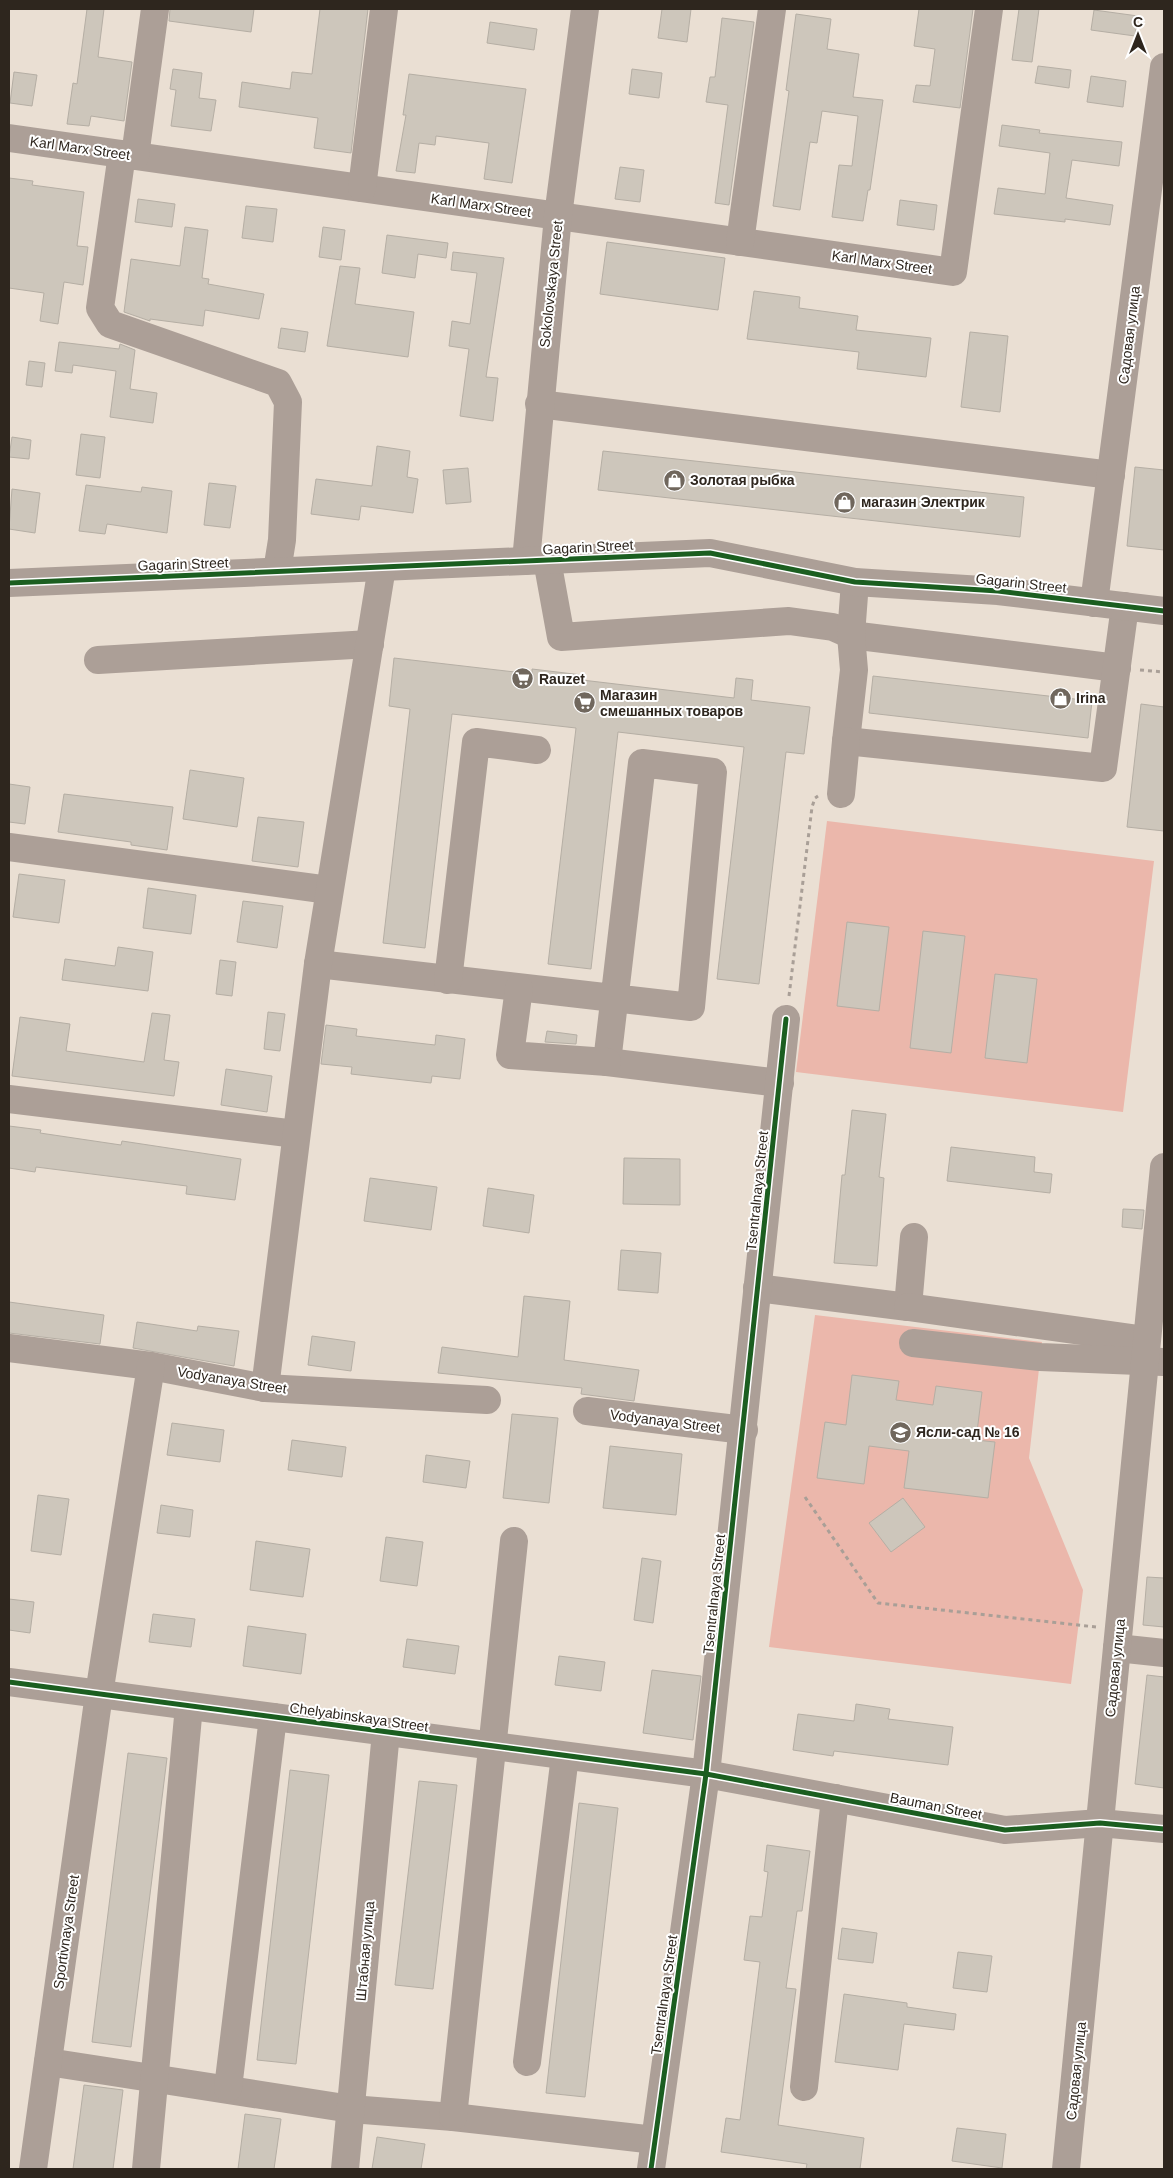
<svg xmlns="http://www.w3.org/2000/svg" width="1173" height="2178" font-family="Helvetica,sans-serif">
<style>
.green{fill:#ebb7ab}
.building{fill:#cdc6bb;stroke:#b5aea4}
.lines{fill:none;stroke-linecap:round;stroke-linejoin:round}
.path{stroke:#a99f97;stroke-width:3;stroke-dasharray:4 4;stroke-linecap:butt}
.minor{stroke:#ac9f97;stroke-width:28}
.cycleway-casing{stroke:#fff;stroke-width:8}
.cycleway{stroke:#1b5e20;stroke-width:5}
.labels{text-anchor:middle;dominant-baseline:central;stroke-width:4;stroke-linejoin:round;paint-order:stroke}
.street-label{font-size:14px;fill:#2e261e;stroke:#fff}
.poi-label{font-size:14px;font-weight:bold;fill:#2e261e;stroke:#fff;text-anchor:start}
</style>
<rect width="100%" height="100%" fill="#eadfd3"/>
<!-- green -->
<g class="green">
<path d="M827,821L1154,861L1123,1112L796,1072Z"/>
<path d="M815,1315L1042,1342L1029,1458L1083,1590L1071,1684L769,1647Z"/>
</g>
<!-- building -->
<g class="building">
<path d="M87,9H104L98,57L132,62L124,121L91,116L89,126L67,124L73,83L77,84Z"/>
<path d="M170,9H254L251,32L169,21Z"/>
<path d="M320,9H368L351,153L314,148L318,118L239,107L242,82L290,89L292,72L312,74Z"/>
<path d="M662,9H691L687,42L658,38Z"/>
<path d="M919,9H973L960,108L913,102L916,85L930,86L935,49L914,46Z"/>
<path d="M1019,9H1039L1032,62L1012,60Z"/>
<path d="M1094,10L1138,16L1135,36L1091,30Z"/>
<path d="M796,14L831,19L827,49L859,54L853,97L883,100L870,190H868L863,221L832,217L839,165L852,166L858,116L822,111L817,143L810,142L800,210L773,206L789,91L786,90Z"/>
<path d="M722,18L754,22L729,205L715,203L728,105L706,102L710,77H715Z"/>
<path d="M490,22L537,29L534,50L487,43Z"/>
<path d="M1038,66L1071,70L1069,88L1035,83Z"/>
<path d="M173,69L202,73L199,98L216,100L211,131L171,126L176,90L170,89Z"/>
<path d="M632,69L662,73L659,98L629,94Z"/>
<path d="M14,72L37,75L32,106L10,103Z"/>
<path d="M409,74L526,89L512,183L484,179L489,143L436,136L435,145L419,143L415,173L396,171L406,115H403Z"/>
<path d="M1091,76L1126,81L1123,107L1087,102Z"/>
<path d="M1002,125L1040,130L1039,133L1122,142L1119,166L1072,160L1066,198L1113,205L1110,225L1065,219V222L994,214L998,188L1045,194L1050,153L999,146Z"/>
<path d="M620,167L644,170L640,202L615,199Z"/>
<path d="M9,178L33,181L32,185L84,192L77,246L88,247L83,285L64,282L58,324L40,321L44,293L9,288Z"/>
<path d="M138,199L175,204L172,227L135,222Z"/>
<path d="M900,200L937,205L934,230L897,225Z"/>
<path d="M246,206L277,209L273,242L242,238Z"/>
<path d="M185,227L208,230L202,278L209,279L208,284L264,294L259,319L205,310L203,326L150,319V321L124,312L131,259L180,266Z"/>
<path d="M323,227L345,230L341,260L319,257Z"/>
<path d="M387,235L448,243L446,258L418,254L415,278L382,273Z"/>
<path d="M607,242L725,258L718,310L600,294Z"/>
<path d="M453,252L504,258L486,377L498,378L493,421L460,416L469,349L449,346L452,321L470,324L477,273L451,270Z"/>
<path d="M340,266L360,268L355,304L414,312L408,357L327,346Z"/>
<path d="M754,291L800,297L799,308L858,316L856,330L931,338L926,377L857,369L859,352L747,339Z"/>
<path d="M281,328L308,332L305,352L278,348Z"/>
<path d="M970,332L1008,336L1000,412L961,407Z"/>
<path d="M59,342L119,349L120,344L135,350L130,389L157,393L153,423L110,417L116,371L73,365L72,373L55,371Z"/>
<path d="M29,361L45,363L42,387L26,385Z"/>
<path d="M81,434L105,437L100,478L76,475Z"/>
<path d="M12,437L31,440L29,459L9,457Z"/>
<path d="M377,446L410,451L407,477L418,479L413,513L361,506L359,520L311,514L316,479L372,486Z"/>
<path d="M603,451L1024,497L1020,537L598,490Z"/>
<path d="M1135,467L1164,470V550L1127,546Z"/>
<path d="M468,468L471,502L446,504L443,470Z"/>
<path d="M209,483L236,486L230,528L204,525Z"/>
<path d="M86,485L141,492L142,487L172,491L167,533L107,524L105,534L79,531Z"/>
<path d="M12,489L40,493L35,533L9,529Z"/>
<path d="M394,658L532,674V669L582,675V680L734,698L736,678L753,680L751,700L810,707L804,754L786,752L759,984L717,979L744,747L618,732L591,969L548,964L576,728L452,714L425,948L383,943L410,709L389,706Z"/>
<path d="M873,676L1092,701L1088,738L869,713Z"/>
<path d="M1141,704L1164,707V831L1127,827Z"/>
<path d="M190,770L244,778L237,827L183,819Z"/>
<path d="M9,784L30,787L25,824L9,822Z"/>
<path d="M64,794L173,807L167,850L131,845V842L58,832Z"/>
<path d="M258,817L304,822L298,867L252,861Z"/>
<path d="M19,874L65,880L59,923L13,917Z"/>
<path d="M148,888L196,895L191,934L143,928Z"/>
<path d="M243,901L283,906L277,948L237,942Z"/>
<path d="M847,922L889,927L879,1011L837,1006Z"/>
<path d="M923,931L965,936L951,1053L910,1048Z"/>
<path d="M118,947L153,952L148,991L62,980L65,959L115,966Z"/>
<path d="M220,960L236,962L232,996L216,994Z"/>
<path d="M995,974L1037,979L1027,1063L985,1058Z"/>
<path d="M268,1012L285,1014L280,1051L264,1049Z"/>
<path d="M152,1013L170,1015L164,1060L179,1062L174,1096L12,1076L20,1017L70,1024L66,1051L144,1062Z"/>
<path d="M326,1025L357,1029L356,1036L435,1045L436,1035L465,1039L460,1079L432,1076L431,1083L351,1074L352,1067L321,1064Z"/>
<path d="M547,1031L577,1035L576,1044L545,1042Z"/>
<path d="M226,1069L272,1076L267,1112L221,1105Z"/>
<path d="M852,1110L886,1114L879,1177L884,1178L877,1266L834,1263L842,1175H845Z"/>
<path d="M9,1126L41,1130L40,1133L121,1145L122,1141L241,1159L235,1200L186,1194L187,1186L36,1167L35,1172L9,1168Z"/>
<path d="M951,1147L1035,1157L1034,1172L1052,1174L1050,1193L947,1181Z"/>
<path d="M624,1158L680,1159V1205L623,1204Z"/>
<path d="M370,1178L437,1187L431,1230L364,1221Z"/>
<path d="M488,1188L534,1195L529,1233L483,1226Z"/>
<path d="M1123,1209L1144,1210L1142,1229L1122,1227Z"/>
<path d="M621,1250L661,1253L658,1293L618,1290Z"/>
<path d="M524,1296L570,1301L564,1360L639,1370L634,1401L581,1394L582,1388L438,1373L442,1347L518,1357Z"/>
<path d="M9,1302L104,1315L100,1344L9,1333Z"/>
<path d="M137,1322L197,1331L198,1326L239,1331L234,1366L133,1348Z"/>
<path d="M312,1336L355,1342L351,1371L308,1365Z"/>
<path d="M852,1375L899,1381L896,1400L933,1405L936,1386L982,1392L976,1440L995,1442L988,1498L904,1488L909,1451L869,1446L864,1484L817,1478L825,1422L846,1425Z"/>
<path d="M512,1414L558,1418L549,1503L503,1498Z"/>
<path d="M172,1423L224,1430L220,1462L167,1455Z"/>
<path d="M292,1440L346,1447L342,1477L288,1470Z"/>
<path d="M610,1446L682,1454L676,1515L603,1508Z"/>
<path d="M426,1455L470,1461L466,1488L423,1482Z"/>
<path d="M38,1495L69,1499L61,1555L31,1551Z"/>
<path d="M903,1498L925,1527L891,1552L869,1523Z"/>
<path d="M161,1505L193,1510L190,1537L157,1533Z"/>
<path d="M386,1537L423,1542L417,1586L380,1581Z"/>
<path d="M256,1541L310,1549L303,1597L250,1590Z"/>
<path d="M642,1558L661,1561L653,1623L634,1620Z"/>
<path d="M1147,1577L1164,1578V1627L1143,1625Z"/>
<path d="M9,1599L34,1602L30,1633L9,1630Z"/>
<path d="M153,1614L195,1619L191,1647L149,1642Z"/>
<path d="M248,1626L306,1634L301,1674L243,1666Z"/>
<path d="M407,1639L459,1646L455,1674L403,1667Z"/>
<path d="M559,1656L605,1662L601,1691L555,1685Z"/>
<path d="M652,1670L701,1676L693,1740L643,1733Z"/>
<path d="M1147,1675L1164,1677V1788L1135,1784Z"/>
<path d="M856,1704L890,1709L888,1719L953,1727L948,1765L834,1751L833,1756L793,1750L798,1714L854,1721Z"/>
<path d="M128,1753L167,1758L131,2047L92,2042Z"/>
<path d="M290,1770L329,1775L296,2064L257,2060Z"/>
<path d="M419,1781L457,1785L433,1989L395,1985Z"/>
<path d="M579,1803L618,1808L585,2097L546,2093Z"/>
<path d="M767,1845L810,1851L802,1911H797L786,1988L796,1989L778,2125L864,2138L860,2169H806L807,2164L721,2152L726,2118L740,2120L760,1962L744,1960L750,1916L762,1917L768,1872L764,1871Z"/>
<path d="M842,1928L877,1933L873,1963L838,1959Z"/>
<path d="M958,1952L992,1956L987,1992L953,1988Z"/>
<path d="M844,1994L907,2003V2007L956,2014L954,2030L904,2024L898,2070L835,2062Z"/>
<path d="M84,2085L123,2090L113,2169H73Z"/>
<path d="M245,2114L281,2119L274,2169H238Z"/>
<path d="M957,2128L1006,2134L1002,2168L952,2161Z"/>
<path d="M377,2137L425,2144L421,2169H372Z"/>
</g>
<g class="lines">
<!-- path -->
<g class="path">
<path d="M1140,670L1164,672"/>
<path d="M789,996L812,807L815,798L818,796"/>
<path d="M805,1497L878,1603L1096,1627"/>
</g>
<!-- minor -->
<g class="minor">
<path d="M9,138L953,272L989,9"/>
<path d="M122,154L100,308L110,324L278,383L288,402L282,540L277,571"/>
<path d="M135,156L155,9"/>
<path d="M362,188L384,9"/>
<path d="M740,242L772,9"/>
<path d="M539,404L1111,475"/>
<path d="M547,560L561,637L789,621L833,627L851,635L1117,668"/>
<path d="M526,561L558,216L585,9"/>
<path d="M855,582L851,635L854,670L846,741L1103,768L1125,606"/>
<path d="M9,583L710,553L855,582L998,591L1164,611"/>
<path d="M1094,603L1164,67"/>
<path d="M98,660L370,644"/>
<path d="M841,794L846,741"/>
<path d="M9,847L329,890"/>
<path d="M318,964L691,1007L713,772L642,763L607,1062L780,1083"/>
<path d="M448,980L476,742L537,750"/>
<path d="M519,988L510,1055L607,1062"/>
<path d="M9,1099L296,1134"/>
<path d="M757,1288L908,1307L914,1237"/>
<path d="M908,1307L1146,1340"/>
<path d="M913,1343L1040,1357L1163,1362"/>
<path d="M9,1348L151,1366L265,1388L487,1400"/>
<path d="M265,1388L318,964L382,567"/>
<path d="M587,1411L744,1430"/>
<path d="M1117,1648L1164,1653"/>
<path d="M9,1682L706,1774L1005,1830L1100,1823L1164,1829"/>
<path d="M48,2062L351,2109L453,2117L655,2140"/>
<path d="M527,2062L565,1756"/>
<path d="M804,2087L835,1798"/>
<path d="M228,2088L273,1717"/>
<path d="M453,2117L514,1541"/>
<path d="M33,2169L99,1694L151,1366"/>
<path d="M146,2169L189,1706"/>
<path d="M345,2169L386,1732"/>
<path d="M651,2169L706,1774L786,1019"/>
<path d="M1066,2169L1164,1167"/>
</g>
<defs>
<g id="cycleway">
<path d="M9,583L710,553L855,582L998,591L1164,611"/>
<path d="M9,1682L706,1774L1005,1830L1100,1823L1164,1829"/>
<path d="M651,2169L706,1774L786,1019"/>
</g>
</defs>
<!-- cycleway casing -->
<use href="#cycleway" class="cycleway-casing"/>
<!-- cycleway -->
<use href="#cycleway" class="cycleway"/>
</g>
<!-- icons -->
<defs>
<symbol id="shop-disc" viewBox="-11 -11 22 22"><circle r="9.5" fill="#70675d" stroke="#fff"/><path d="M-5-2.5h2.3a2.7 3.5 0 0 1 5.4 0H5L5.5 6h-11ZM-1.5-2.5h3a1.5 2.3 0 0 0-3 0Z" fill="#fff"/></symbol>
<symbol id="supermarket-disc" viewBox="-11 -11 22 22"><circle r="9.5" fill="#70675d" stroke="#fff"/><path d="M-6-5.5h2.5l.6 2H6L4.5 2H-2.5L-4.4-4H-6ZM-1.5 3.2a1.3 1.3 0 1 0 .1 0ZM3 3.2a1.3 1.3 0 1 0 .1 0Z" fill="#fff"/></symbol>
<symbol id="school-disc" viewBox="-11 -11 22 22"><circle r="9.5" fill="#70675d" stroke="#fff"/><path d="M0-5L7-2L0 1L-7-2ZM-4 1L0 2.5L4 1V4Q0 6-4 4Z" fill="#fff"/></symbol>
</defs>
<g fill-rule="evenodd">
<use href="#shop-disc" x="662" y="468" width="25" height="25"/>
<use href="#shop-disc" x="832" y="490" width="25" height="25"/>
<use href="#supermarket-disc" x="510" y="666" width="25" height="25"/>
<use href="#shop-disc" x="1048" y="686" width="25" height="25"/>
<use href="#supermarket-disc" x="572" y="690" width="25" height="25"/>
<use href="#school-disc" x="888" y="1420" width="25" height="25"/>
</g>
<g class="labels">
<!-- street labels -->
<g class="street-label">
<text transform="translate(80 148) rotate(8)">Karl Marx Street</text>
<text transform="translate(481 205) rotate(8)">Karl Marx Street</text>
<text transform="translate(882 262) rotate(8)">Karl Marx Street</text>
<text transform="translate(551 284) rotate(-84)">Sokolovskaya Street</text>
<text transform="translate(1129 335) rotate(-83)">Садовая улица</text>
<text transform="translate(588 547) rotate(-3)">Gagarin Street</text>
<text transform="translate(183 564) rotate(-2)">Gagarin Street</text>
<text transform="translate(1021 583) rotate(6)">Gagarin Street</text>
<text transform="translate(757 1191) rotate(-84)">Tsentralnaya Street</text>
<text transform="translate(232 1380) rotate(9)">Vodyanaya Street</text>
<text transform="translate(665 1421) rotate(7)">Vodyanaya Street</text>
<text transform="translate(714 1594) rotate(-84)">Tsentralnaya Street</text>
<text transform="translate(1115 1668) rotate(-84)">Садовая улица</text>
<text transform="translate(359 1717) rotate(8)">Chelyabinskaya Street</text>
<text transform="translate(936 1806) rotate(11)">Bauman Street</text>
<text transform="translate(66 1932) rotate(-82)">Sportivnaya Street</text>
<text transform="translate(365 1951) rotate(-85)">Штабная улица</text>
<text transform="translate(664 1995) rotate(-82)">Tsentralnaya Street</text>
<text transform="translate(1076 2071) rotate(-84)">Садовая улица</text>
</g>
<!-- poi labels -->
<g class="poi-label">
<text x="690" y="480">Золотая рыбка</text>
<text x="861" y="502">магазин Электрик</text>
<text x="539" y="679">Rauzet</text>
<text x="600" y="695">Магазин<tspan x="600" dy="16">смешанных товаров</tspan></text>
<text x="1076" y="698">Irina</text>
<text x="916" y="1432">Ясли-сад № 16</text>
</g>
</g>
<!-- border -->
<rect width="1173" height="2178" fill="none" stroke="#2e261e" stroke-width="20"/>
<!-- north arrow -->
<g transform="translate(1138 35)" stroke="#ffffff" stroke-width="4" paint-order="stroke">
<path d="M0-4L9 19L0 12L-9 19Z" fill="#2e261e"/>
<text y="-8" font-size="14" font-weight="bold" text-anchor="middle" fill="#2e261e">С</text>
</g>
</svg>
